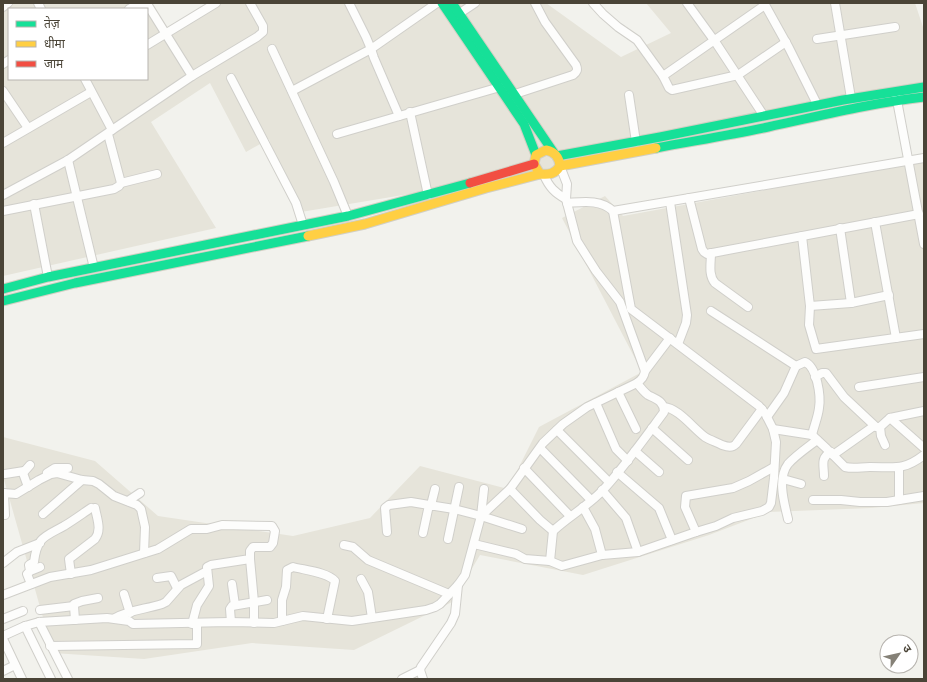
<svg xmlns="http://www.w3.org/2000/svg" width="927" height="682" font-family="'Archivo Narrow','Noto Sans Devanagari',sans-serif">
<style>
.residential{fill:#e6e4da}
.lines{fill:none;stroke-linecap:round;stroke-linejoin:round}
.street-casing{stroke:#d0cfca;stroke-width:10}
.fast-casing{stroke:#d2cfc3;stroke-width:11}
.slow-casing{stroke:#d2cfc3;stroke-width:11}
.jam-casing{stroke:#d2cfc3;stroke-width:11}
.street{stroke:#fdfdfc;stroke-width:8}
.fast{stroke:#16e098;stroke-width:9}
.slow{stroke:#ffcf43;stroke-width:9}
.jam{stroke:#f24e42;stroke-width:9}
</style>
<rect width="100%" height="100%" fill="#f2f2ed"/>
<!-- residential -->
<g class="residential">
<path d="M3,3H142L146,9H9V79H147V11L161,35L216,3H546L621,57L671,33L646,3H915L924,30V86L566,168L295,213L269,139L246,152L210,83L151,122L216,228L3,276Z"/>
<path d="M924,161V503L871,508L769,512L709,535L583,575L480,555L452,602L354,650L252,643L144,659L53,653L3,476V437L95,461L158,516L293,536L370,518L420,466L508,489L539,427L642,372L562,218L605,196L623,216Z"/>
</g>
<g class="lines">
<defs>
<g id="street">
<path d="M38,3L41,9"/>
<path d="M349,3L366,37L371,49L437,3"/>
<path d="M593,3L603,14L618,27L637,40L663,76"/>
<path d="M687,3L716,43L764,116"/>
<path d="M764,3L789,48L817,104"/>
<path d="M835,3L851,98"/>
<path d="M765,5L663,76L669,88L672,90L738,75L786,42"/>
<path d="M3,7L8,3"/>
<path d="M129,9C137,5 141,2 149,7L192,76"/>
<path d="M460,13L475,3"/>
<path d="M817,39L895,27"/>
<path d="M147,45L216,3"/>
<path d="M272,49L334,182L348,216"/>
<path d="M3,64L9,60"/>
<path d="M231,78L296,203L303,225"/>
<path d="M3,91L28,128"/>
<path d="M292,91L371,49L374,58L399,116"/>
<path d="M515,94L573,75C577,72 578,70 576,65L545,22L535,3"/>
<path d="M629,95L636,142"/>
<path d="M896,95L924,244"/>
<path d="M410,112L428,195"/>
<path d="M112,130L192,76L257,37L263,32V26L250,3"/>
<path d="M337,134L500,87"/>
<path d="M3,143L91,92"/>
<path d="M68,160L94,268"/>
<path d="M544,175C549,187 555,193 566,199"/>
<path d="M121,183L157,174"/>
<path d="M3,195L68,160L112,130L85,79"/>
<path d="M689,198L702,249L704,252L707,254L919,214"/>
<path d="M670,202L687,315L686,323L678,344"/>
<path d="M567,203C583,202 600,199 613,211L924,158"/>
<path d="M34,204L48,277"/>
<path d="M3,211L114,189L119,186L121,183L108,134"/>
<path d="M875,222L896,338"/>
<path d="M840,228L851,303"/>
<path d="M802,236L810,306L809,325L816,349L924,334"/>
<path d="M711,253C711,263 708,275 715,283L748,307"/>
<path d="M810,306L851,303L889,295"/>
<path d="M711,311L796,366L784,393L767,417"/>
<path d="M645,371L670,338"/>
<path d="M815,377L822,373H826L844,397L876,427H880L890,418L924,411"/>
<path d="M859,387L924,377"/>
<path d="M618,392L636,429"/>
<path d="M596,403L616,449L628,461"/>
<path d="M664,407C678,408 693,428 705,437C710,440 716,442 722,445C728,447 732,448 736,444L762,409"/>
<path d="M890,418L924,448"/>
<path d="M880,427L881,436L885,445"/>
<path d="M652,428L688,460"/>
<path d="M773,429L812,435C814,426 818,417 819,408C821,396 817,367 805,362L796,366"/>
<path d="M557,430L609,482"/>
<path d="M812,435L827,449L845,467C854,469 861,467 870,467C895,467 903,471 924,455"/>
<path d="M540,448L591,500"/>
<path d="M635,451L659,472"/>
<path d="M833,455L874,426"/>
<path d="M524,468L570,516"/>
<path d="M617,472L659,508L672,540"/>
<path d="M47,473L55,468H68"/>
<path d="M5,474L24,471"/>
<path d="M824,476C824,465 820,458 831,452"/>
<path d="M783,479L801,484"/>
<path d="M28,487L23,473L30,465"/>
<path d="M510,489L540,520L553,531C569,516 588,506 603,490C625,466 644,439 664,412C664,401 656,399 648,395C644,392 640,387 637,383"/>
<path d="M602,490L626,518L638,552"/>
<path d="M3,493L16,494L39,480L51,474L57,473L82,480L93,481L99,484L114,496L137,505L141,509L145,527L144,553"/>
<path d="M4,493L5,515"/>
<path d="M813,500H841L860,502H887L924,496"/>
<path d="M899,500V468"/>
<path d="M128,501L140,493"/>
<path d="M431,505L435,489"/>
<path d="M583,507L595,529L602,555L638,552L696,532L716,526L733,518L762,511L769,507L771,503L774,478L776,442L773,429L765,413L759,406L631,309L613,211"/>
<path d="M43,514L82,480"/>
<path d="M481,516L522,529"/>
<path d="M788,519C784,502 777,479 788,464C796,455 808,447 817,440"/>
<path d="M387,532L385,508L389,505L411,502L429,505"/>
<path d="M696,532L685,507L686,496L733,488L749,481L774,467"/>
<path d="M423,533L429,505L454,509L481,516L510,489L543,443L563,424L587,407L637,383C642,379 644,377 645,371L620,302L596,271L577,241L566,199L567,184L560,166"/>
<path d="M448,539L459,487"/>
<path d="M474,544L516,554L525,559L550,561L562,566L602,555"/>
<path d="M344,545L353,547L368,560L449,594"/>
<path d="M250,559L254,602V623"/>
<path d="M550,561L553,531"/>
<path d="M3,563L17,552L40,543"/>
<path d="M30,571L40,567"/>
<path d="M71,574L69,559L95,539C102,530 97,519 95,508"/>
<path d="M157,578L171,576L177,588"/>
<path d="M361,579L368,592L372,618"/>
<path d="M31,584L27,574L30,571L29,565L34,562C37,537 44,537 64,526C74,520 82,514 91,508"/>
<path d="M232,584L235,605"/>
<path d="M124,594L130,613"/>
<path d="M3,595L50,577L91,570L158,549L191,529H207L222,525L272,526L275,531L273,543L270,547H253L250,551V559L211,565L207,567L209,586L197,605L192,624"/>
<path d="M40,610L74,606"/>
<path d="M115,618C129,610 147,609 162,604L166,602L181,585L207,571"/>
<path d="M3,619L23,611"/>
<path d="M75,620L74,606V604L82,601L98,598"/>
<path d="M282,621V600L286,587L287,570L293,567C304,570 327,572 335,581L327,619"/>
<path d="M39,622L68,679"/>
<path d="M231,622L230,609L232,606L267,600"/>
<path d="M25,626L51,679"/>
<path d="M3,636L25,626L39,622L107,618L129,621L133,624L229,622L274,623L303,616L352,621L426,610L435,607L440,604L458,585L465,575L481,516L484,489"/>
<path d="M3,639L22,679"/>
<path d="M50,646L197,644V624"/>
<path d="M3,671L15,665"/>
<path d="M402,679L420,670"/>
<path d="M423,679L420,670L421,667L451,623L455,614L458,585"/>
</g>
<g id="fast">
<path d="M442,3L524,124L536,155"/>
<path d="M452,3L554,153"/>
<path d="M656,148C693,141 731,135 768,127C820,116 871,103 924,97"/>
<path d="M557,156L660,137L843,100L924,87"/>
<path d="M3,289L48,277L348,216L470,183"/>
<path d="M3,301L75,283L308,236"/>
</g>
<g id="slow">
<path d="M560,166C559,157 555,152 546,150L536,155L534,164L540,174C549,175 555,174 560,166L656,148"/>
<path d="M308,236L365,224L486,188L540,174"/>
</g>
<path id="jam" d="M470,183L534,164"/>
</defs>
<!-- street casing -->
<use href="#street" class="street-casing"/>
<!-- fast casing -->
<use href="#fast" class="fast-casing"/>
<!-- slow casing -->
<use href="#slow" class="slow-casing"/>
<!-- jam casing -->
<use href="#jam" class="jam-casing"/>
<!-- street -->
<use href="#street" class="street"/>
<!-- fast -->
<use href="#fast" class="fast"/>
<!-- slow -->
<use href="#slow" class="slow"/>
<!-- jam -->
<use href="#jam" class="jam"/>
</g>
<!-- border -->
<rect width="927" height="682" fill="none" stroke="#4a4437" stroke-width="8"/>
<!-- legend -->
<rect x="8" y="8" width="140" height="72" fill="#ffffff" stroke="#b7b4af"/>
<rect x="16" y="21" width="20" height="6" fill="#16e098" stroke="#b7b4af"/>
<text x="44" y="28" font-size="12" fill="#4a4437">तेज़</text>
<rect x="16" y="41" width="20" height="6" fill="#ffcf43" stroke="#b7b4af"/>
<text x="44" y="48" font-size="12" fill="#4a4437">धीमा</text>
<rect x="16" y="61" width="20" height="6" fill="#f24e42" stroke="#b7b4af"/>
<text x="44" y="68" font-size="12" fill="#4a4437">जाम</text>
<!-- north arrow -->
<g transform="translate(899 654) rotate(56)"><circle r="19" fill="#ffffff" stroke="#b7b4af"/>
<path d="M0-3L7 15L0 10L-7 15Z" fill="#858177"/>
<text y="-6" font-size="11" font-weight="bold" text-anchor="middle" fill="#4a4437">उ</text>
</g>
</svg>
